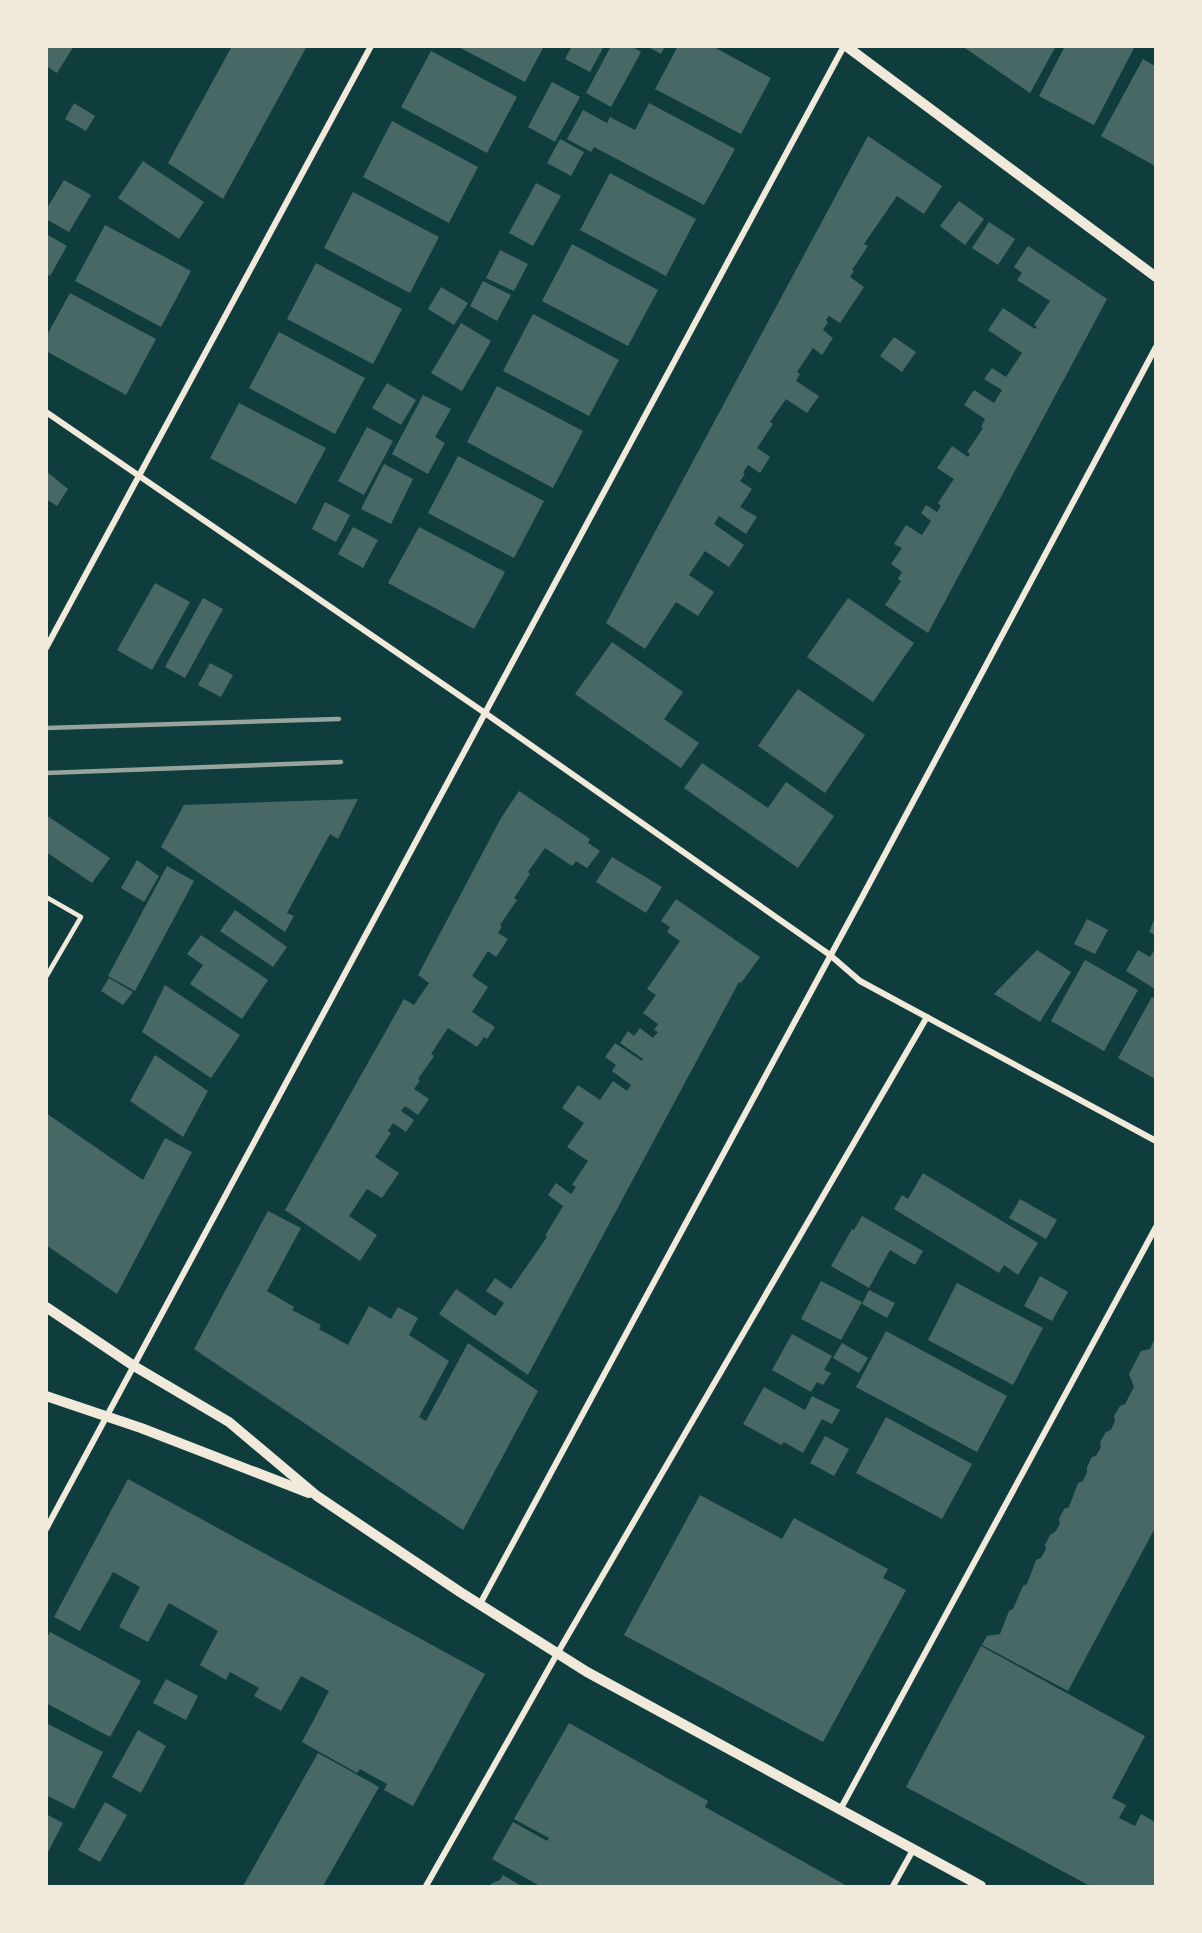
<svg xmlns="http://www.w3.org/2000/svg" width="1202" height="1933" font-family="'Exo 2',sans-serif">
<style>
.building{fill:#486865}
.lines{fill:none;stroke-linecap:round;stroke-linejoin:round}
.service{stroke:#f1e9da;stroke-width:4.5}
.minor{stroke:#f1e9da;stroke-width:6}
.tertiary{stroke:#f1e9da;stroke-width:10}
.rail{stroke:#97a49c;stroke-width:4.5}
</style>
<rect width="100%" height="100%" fill="#0f3d3e"/>
<!-- building -->
<g class="building">
<path d="M46,46H74L57,73L46,66Z"/>
<path d="M232,46H307L223,199L168,163Z"/>
<path d="M457,46H544L525,82Z"/>
<path d="M572,46H604L590,72L565,59Z"/>
<path d="M611,46H631L641,52L611,107L586,93Z"/>
<path d="M647,46H665L661,54Z"/>
<path d="M678,46H712L771,78L741,134L655,89Z"/>
<path d="M962,46H1056L1030,93Z"/>
<path d="M1065,46H1135L1094,125L1039,96Z"/>
<path d="M431,51L517,97L487,153L401,107Z"/>
<path d="M1143,59L1155,66V166L1101,136Z"/>
<path d="M552,82L580,97L555,142L528,127Z"/>
<path d="M74,103L95,116L86,131L65,119Z"/>
<path d="M649,103L735,149L704,205L594,147L591,152L567,139L583,110L607,123L610,117L635,130Z"/>
<path d="M392,121L478,167L449,223L363,177Z"/>
<path d="M868,136L942,186L924,214L897,196L864,244L868,246L852,270L854,271L850,277L864,287L840,323L829,316L826,320L828,322L823,330L833,338L822,355L813,348L797,372L800,374L796,381L819,396L807,413L786,399L770,422L773,424L757,448L770,457L760,473L748,465L743,473L745,474L740,481L752,489L740,507L757,517L746,534L719,516L714,524L744,545L729,567L705,551L689,575L714,592L698,616L676,602L645,649L606,623Z"/>
<path d="M560,139L584,152L571,176L547,163Z"/>
<path d="M143,161L204,202L179,239L118,198Z"/>
<path d="M610,173L696,219L666,276L580,230Z"/>
<path d="M64,180L91,195L69,232L46,219V210Z"/>
<path d="M536,183L561,196L533,246L509,233Z"/>
<path d="M353,192L439,237L410,293L324,248Z"/>
<path d="M959,201L984,219L965,245L940,226Z"/>
<path d="M989,222L1015,239L998,265L972,248Z"/>
<path d="M105,225L191,271L161,327L75,281Z"/>
<path d="M46,234L67,246L50,276L46,274Z"/>
<path d="M572,244L658,290L628,346L542,301Z"/>
<path d="M1028,246L1107,299L928,633L885,605L901,581L898,579L902,572L891,564L902,548L894,544L906,525L922,535L931,521L921,513L926,505L937,512L941,506L938,503L954,479L937,468L952,446L968,457L970,454L967,452L983,428L981,427L985,419L964,405L974,390L994,403L1002,390L984,379L992,368L1006,377L1022,353L988,330L1003,308L1035,329L1037,327L1034,325L1050,301L1017,280L1022,273L1014,267Z"/>
<path d="M500,250L528,264L514,291L486,278Z"/>
<path d="M316,263L402,309L373,364L287,319Z"/>
<path d="M483,281L511,295L497,321L470,306Z"/>
<path d="M441,287L468,303L454,325L428,309Z"/>
<path d="M70,293L156,339L126,395L46,351V337Z"/>
<path d="M533,314L619,360L589,416L503,371Z"/>
<path d="M461,323L491,341L462,391L431,373Z"/>
<path d="M279,332L365,378L335,434L249,388Z"/>
<path d="M894,337L916,352L902,372L880,356Z"/>
<path d="M387,383L416,400L401,425L372,408Z"/>
<path d="M497,386L583,431L553,488L467,442Z"/>
<path d="M423,395L451,409L435,437L445,443L428,474L392,454Z"/>
<path d="M239,403L326,448L296,504L210,458Z"/>
<path d="M367,427L393,441L364,495L338,481Z"/>
<path d="M458,456L544,501L514,558L428,513Z"/>
<path d="M384,464L413,479L391,524L361,509Z"/>
<path d="M46,471L68,489L57,506L46,499Z"/>
<path d="M325,502L350,515L336,542L312,529Z"/>
<path d="M353,527L378,540L363,568L338,554Z"/>
<path d="M419,527L505,572L474,629L388,583Z"/>
<path d="M155,583L190,602L152,670L117,650Z"/>
<path d="M203,598L223,609L185,678L165,667Z"/>
<path d="M848,598L914,643L873,702L807,657Z"/>
<path d="M612,642L683,692L664,719L699,743L681,768L575,694Z"/>
<path d="M210,663L233,675L221,697L198,685Z"/>
<path d="M798,689L865,735L825,793L758,746Z"/>
<path d="M702,763L768,808L786,782L834,816L798,868L684,788Z"/>
<path d="M519,791L590,839L588,843L600,851L587,868L576,861L572,866L545,848L528,872L530,874L514,898L517,900L500,925L502,926L498,933L508,939L496,957L488,951L472,976L488,987L472,1012L495,1027L487,1039L484,1037L477,1047L448,1028L431,1054L434,1056L418,1079L420,1080L414,1089L429,1099L418,1115L405,1106L401,1111L414,1120L406,1132L393,1123L388,1131L391,1133L375,1157L399,1173L382,1198L367,1189L349,1216L377,1235L360,1261L285,1210L404,999L414,1005L429,983L418,975L501,818Z"/>
<path d="M358,799L338,839L330,834L287,913L294,916L285,932L161,847L184,805Z"/>
<path d="M46,815L110,858L92,883L46,852Z"/>
<path d="M612,857L662,887L646,913L596,882Z"/>
<path d="M137,860L159,876L144,902L121,888Z"/>
<path d="M167,866L194,881L135,991L108,976Z"/>
<path d="M676,899L760,957L741,983L739,982L528,1375L439,1314L456,1289L495,1316L504,1303L486,1291L495,1278L511,1289L547,1237L545,1236L563,1206L548,1195L556,1183L571,1194L576,1187L572,1185L588,1161L567,1147L584,1123L562,1108L578,1085L600,1100L613,1081L627,1091L631,1085L612,1071L616,1065L605,1057L615,1043L642,1061L643,1059L620,1043L628,1031L634,1036L640,1028L653,1038L658,1032L654,1030L658,1024L643,1013L656,995L647,989L680,941L667,932L670,927L661,921Z"/>
<path d="M235,910L287,947L273,967L220,931Z"/>
<path d="M1155,918V935L1149,932Z"/>
<path d="M1087,919L1108,930L1095,954L1074,944Z"/>
<path d="M201,935L268,980L242,1019L190,984L203,965L187,954Z"/>
<path d="M1155,949V989L1126,971L1138,950L1150,957Z"/>
<path d="M1037,950L1071,972L1040,1022L994,994Z"/>
<path d="M1085,960L1138,990L1104,1051L1051,1021Z"/>
<path d="M109,978L133,992L123,1005L101,991Z"/>
<path d="M165,985L240,1035L211,1078L142,1032Z"/>
<path d="M1152,997L1155,999V1079L1118,1058Z"/>
<path d="M155,1055L208,1091L183,1137L130,1101Z"/>
<path d="M46,1113L143,1180L165,1138L192,1152L117,1294L46,1245Z"/>
<path d="M923,1173L1038,1243L1018,1275L1004,1265L999,1273L894,1209L902,1195L908,1199Z"/>
<path d="M1020,1199L1057,1220L1046,1239L1009,1218Z"/>
<path d="M268,1211L301,1228L267,1291L294,1307L292,1310L321,1325L319,1329L348,1345L369,1306L391,1319L398,1307L418,1318L409,1335L449,1361L419,1417L426,1421L468,1343L538,1391L463,1530L194,1349Z"/>
<path d="M862,1216L923,1251L915,1265L890,1250L869,1288L831,1266L852,1229L854,1230Z"/>
<path d="M1040,1276L1068,1292L1052,1321L1024,1306Z"/>
<path d="M821,1281L862,1302L841,1340L801,1319Z"/>
<path d="M957,1283L1043,1328L1013,1385L928,1340Z"/>
<path d="M869,1290L895,1303L887,1318L862,1304Z"/>
<path d="M886,1331L1007,1396L977,1452L856,1387Z"/>
<path d="M792,1334L832,1356L824,1370L831,1373L823,1385L817,1382L811,1392L772,1370Z"/>
<path d="M1155,1338V1528L1068,1691L982,1645L987,1636L1000,1634L1009,1611L1013,1609L1023,1586L1027,1584L1036,1560L1041,1558L1046,1549L1045,1545L1050,1535L1055,1532L1060,1524L1059,1519L1064,1509L1069,1507L1078,1483L1083,1481L1087,1472V1467L1092,1457L1096,1456L1101,1447L1100,1442L1106,1432L1111,1430L1115,1421L1114,1416L1120,1406L1125,1404L1134,1387L1129,1374L1141,1351L1150,1349Z"/>
<path d="M842,1343L868,1358L859,1373L833,1358Z"/>
<path d="M764,1387L805,1410L812,1396L840,1410L832,1424L822,1419L803,1453L784,1442L781,1445L743,1424Z"/>
<path d="M886,1417L972,1464L942,1519L856,1473Z"/>
<path d="M825,1436L849,1449L834,1476L810,1463Z"/>
<path d="M128,1479L485,1674L413,1806L384,1790L387,1784L360,1769L357,1773L302,1742L329,1691L301,1676L281,1711L254,1696L259,1688L230,1672L226,1680L200,1665L218,1631L169,1603L148,1642L119,1627L140,1587L113,1572L80,1631L54,1617Z"/>
<path d="M700,1495L782,1539L794,1518L888,1569L883,1578L906,1590L823,1742L624,1635Z"/>
<path d="M50,1632L141,1681L110,1737L46,1703V1639Z"/>
<path d="M981,1646L1145,1736L1112,1798L1126,1805L1119,1818L1135,1826L1141,1814L1155,1822V1886H1090L906,1787Z"/>
<path d="M166,1679L198,1696L186,1720L153,1703Z"/>
<path d="M46,1723L103,1752L74,1809L46,1795Z"/>
<path d="M569,1723L708,1801L705,1807L847,1886H540L492,1859L513,1822L547,1841L549,1838L514,1819Z"/>
<path d="M138,1730L166,1746L141,1793L112,1777Z"/>
<path d="M318,1753L379,1787L323,1886H243Z"/>
<path d="M105,1802L127,1815L100,1862L78,1850Z"/>
<path d="M46,1814L63,1823L46,1856Z"/>
<path d="M503,1875L518,1884L523,1886H490L492,1883L500,1880Z"/>
</g>
<g class="lines">
<!-- service -->
<path class="service" d="M46,897L81,917L46,977"/>
<!-- minor -->
<g class="minor">
<path d="M46,412L485,713L830,955L860,981L1156,1141"/>
<path d="M46,648L371,46"/>
<path d="M46,1529L844,46"/>
<path d="M480,1604L860,901L1156,347"/>
<path d="M840,1810L1156,1227"/>
<path d="M426,1886L557,1654L927,1017"/>
<path d="M893,1886L913,1850"/>
</g>
<!-- tertiary -->
<g class="tertiary">
<path d="M846,46L1156,277"/>
<path d="M46,1307L134,1366L229,1422L317,1496L460,1592L587,1672L981,1886"/>
<path d="M46,1396L141,1428L309,1493"/>
</g>
<!-- rail -->
<g class="rail">
<path d="M46,728L339,719"/>
<path d="M46,773L341,762"/>
</g>
</g>
<!-- border -->
<rect width="1202" height="1933" fill="none" stroke="#f1e9da" stroke-width="96"/>
</svg>
